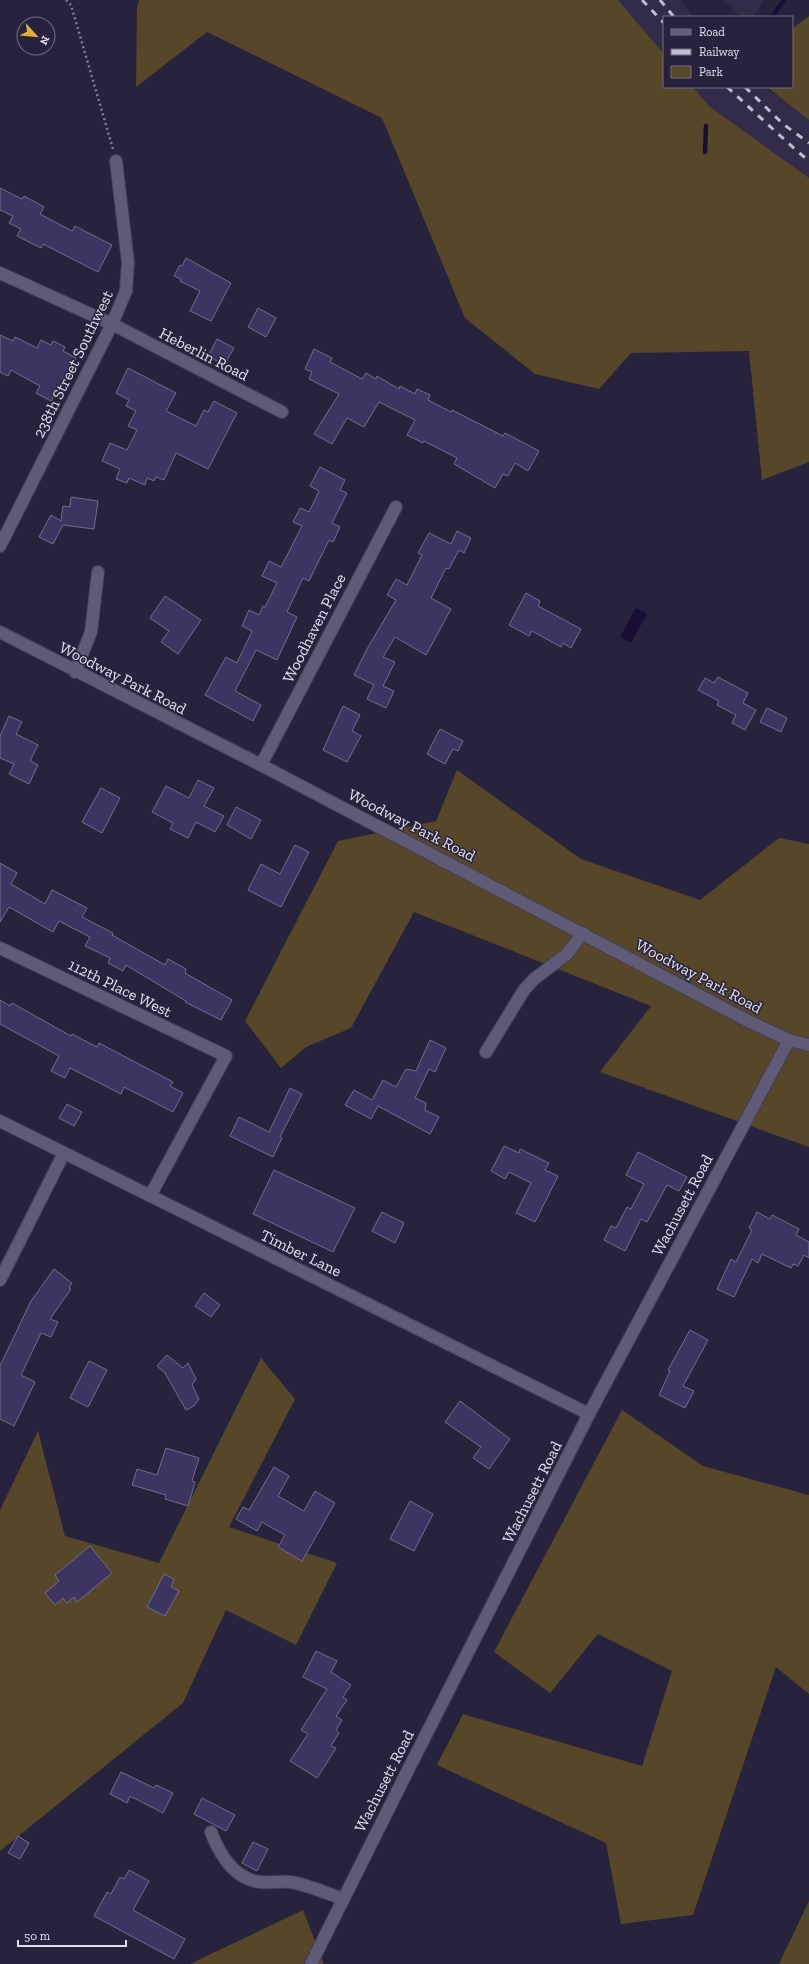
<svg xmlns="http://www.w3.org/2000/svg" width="809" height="1964" font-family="'Zilla Slab',serif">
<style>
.built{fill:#322c4a}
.green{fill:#554727}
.water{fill:#1a0e37}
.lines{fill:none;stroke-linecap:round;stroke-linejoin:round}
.stream{stroke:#1a0e37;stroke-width:4.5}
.building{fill:#3e3461;stroke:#726d8b}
.minor-casing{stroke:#433f53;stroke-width:14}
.path{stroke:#7f7b90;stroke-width:2.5;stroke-dasharray:2 3;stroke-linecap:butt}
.minor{stroke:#5f5b77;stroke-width:12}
.rail{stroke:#c0bdcf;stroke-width:3;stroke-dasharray:7 7;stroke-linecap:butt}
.labels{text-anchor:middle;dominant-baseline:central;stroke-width:3;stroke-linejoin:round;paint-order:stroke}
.street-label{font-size:16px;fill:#e2dff0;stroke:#28233c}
</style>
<rect width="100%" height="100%" fill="#28233c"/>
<!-- built -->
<g class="built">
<path d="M618,0H680L694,17H664V54Z"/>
<path d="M723,0H764L753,17H741Z"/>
<path d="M693,87H762L809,113V178L709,106Z"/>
</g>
<!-- green -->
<g class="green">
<path d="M139,0H618L664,54V87H693L709,106L809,178V462L762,480L749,351L631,353L599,389L535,374L465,318L382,118L207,32L136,87L137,8Z"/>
<path d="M809,16V120L767,87H792V29Z"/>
<path d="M457,770L581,859L700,900L779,838L809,844V1147L600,1072L651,1006L414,912L351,1028L306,1047L281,1068L245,1021L338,841L436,821Z"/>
<path d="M261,1358L295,1399L229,1527L337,1563L296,1645L226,1610L183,1703L0,1851V1510L38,1431L65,1536L159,1563Z"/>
<path d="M622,1410L703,1466L809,1495V1694L776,1667L693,1915L621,1924L606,1843L437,1765L463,1714L642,1766L672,1671L598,1634L550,1693L494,1652Z"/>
<path d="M809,1901V1964H779Z"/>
<path d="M303,1910L324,1964H190Z"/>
</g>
<!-- water -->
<path class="water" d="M636,608L647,614L631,643L620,637Z"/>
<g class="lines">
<!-- stream -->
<g class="stream">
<path d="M772,17L784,0"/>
<path d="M705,152L706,126"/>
</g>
</g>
<!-- building -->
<g class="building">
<path d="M0,188L22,199L24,196L44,207L40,214L72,231L75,226L112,245L98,272L43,244L41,248L17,236L21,229L9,223L13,216L0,210Z"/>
<path d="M186,258L231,283L211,321L190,311L200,291L180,281L181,279L174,276L180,265L182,266Z"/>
<path d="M258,308L276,318L266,337L248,327Z"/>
<path d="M0,335L13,341L15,337L37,348L41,340L51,345L53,341L65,347L63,351L76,358L51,401L36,393L40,386L11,370L8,376L0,372Z"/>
<path d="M217,339L234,348L224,365L208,356Z"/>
<path d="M314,349L332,358L330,362L362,379L366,373L376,379L377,376L399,389L400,386L415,394L417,389L430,395L428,400L451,412L452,410L503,436L505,433L539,451L528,471L515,463L508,476L503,474L495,488L454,464L457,458L424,441L423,443L407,435L415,420L379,402L364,427L347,418L332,444L314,434L339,394L309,379L312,372L305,369Z"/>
<path d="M128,368L176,393L166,411L196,426L204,410L208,412L214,401L237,413L208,469L176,453L164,480L156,477L154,481L147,478L145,485L129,478L127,483L116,479L120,469L102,461L110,443L127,450L137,430L128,426L136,411L126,406L129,400L116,393Z"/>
<path d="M320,467L345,480L340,490L347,493L332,523L340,527L333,542L329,540L309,581L303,578L287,612L297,617L277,660L256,650L235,691L261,705L253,721L205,695L226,657L237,663L252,631L242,626L249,610L259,615L263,606L265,607L277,583L262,576L269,561L281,567L302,526L293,522L300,508L309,512L319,491L310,486Z"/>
<path d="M71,497L98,501L94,529L63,525L53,544L39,537L51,515L61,521L63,506L70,507Z"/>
<path d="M457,531L471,538L464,553L459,550L449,569L446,568L431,598L451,609L426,655L395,637L383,657L395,662L383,686L394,691L386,708L367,699L374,685L354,675L367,649L396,600L387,595L396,579L407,585L422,555L418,553L429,533L451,544Z"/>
<path d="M526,593L540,601L538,606L581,629L571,648L563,643L561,647L532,631L529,636L509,625Z"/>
<path d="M165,596L201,620L178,654L161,642L169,631L150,618Z"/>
<path d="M718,677L748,693L743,703L756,710L745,730L732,723L736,715L717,705L719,701L698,690L705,678L714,683Z"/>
<path d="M343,706L360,715L352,731L361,736L347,762L323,750Z"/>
<path d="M767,708L787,718L781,732L760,722Z"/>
<path d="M9,716L22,722L16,734L38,745L30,761L38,765L29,784L9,774L14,764L0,758V736Z"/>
<path d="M440,729L463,741L458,751L453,749L445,764L427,754Z"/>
<path d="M198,780L214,788L204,806L224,816L215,832L196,822L188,838L170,829L173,823L152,812L166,786L189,798Z"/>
<path d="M101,788L120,798L102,833L82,822Z"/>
<path d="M236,807L261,820L251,839L227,825Z"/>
<path d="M295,845L309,852L281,907L248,890L261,864L280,874Z"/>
<path d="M0,863L17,873L11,884L45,904L52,890L87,908L82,917L113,933L112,935L165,965L168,959L186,969L185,973L232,1000L221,1020L185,1002L186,1001L126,965L123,971L108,963L110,958L85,946L90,937L59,921L53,932L9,907L0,922Z"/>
<path d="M0,1000L10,1006L12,1003L71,1036L72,1034L97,1047L99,1043L173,1082L170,1086L183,1093L173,1112L124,1087L121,1094L70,1068L65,1078L51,1071L59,1056L0,1024Z"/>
<path d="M430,1040L446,1048L435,1072L429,1069L415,1098L426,1103L425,1110L439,1117L430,1134L378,1106L371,1119L345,1105L354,1090L372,1100L383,1080L396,1087L406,1069L416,1071Z"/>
<path d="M290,1088L302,1094L280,1137L282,1138L273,1157L230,1136L239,1117L269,1132Z"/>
<path d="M67,1104L82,1112L74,1126L59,1118Z"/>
<path d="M504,1146L519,1153L520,1149L549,1163L545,1170L558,1176L535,1222L516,1213L531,1183L509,1172L505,1179L491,1171Z"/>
<path d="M638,1152L687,1177L679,1191L667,1185L647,1222L641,1219L625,1251L604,1240L611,1226L616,1228L627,1207L631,1209L644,1184L626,1175Z"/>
<path d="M274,1170L355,1208L333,1252L253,1214Z"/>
<path d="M382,1212L404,1223L395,1243L372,1231Z"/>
<path d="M757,1212L770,1219L772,1215L799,1229L796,1235L809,1242V1258L804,1255L798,1266L793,1264L791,1268L762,1254L758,1263L752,1259L734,1297L717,1289L731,1259L736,1262L752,1230L749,1228Z"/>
<path d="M54,1269L72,1283L69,1288L71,1289L50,1319L58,1322L51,1337L41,1333L21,1375L35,1382L14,1426L0,1419V1366L31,1301Z"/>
<path d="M204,1293L220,1305L211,1317L195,1306Z"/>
<path d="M690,1330L708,1340L683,1386L694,1391L685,1408L659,1395L670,1371L668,1370Z"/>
<path d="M167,1355L183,1368L188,1363L196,1379L192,1385L199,1399L194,1406L186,1410L165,1373L157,1366Z"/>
<path d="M89,1361L107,1370L88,1407L70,1398Z"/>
<path d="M460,1401L510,1439L489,1469L473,1458L481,1447L445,1422Z"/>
<path d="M166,1448L199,1458L192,1481L195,1482L188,1506L165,1499L166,1495L132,1485L137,1469L157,1475Z"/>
<path d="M274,1467L289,1476L278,1496L304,1511L315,1491L335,1503L302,1561L278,1547L285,1535L262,1522L257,1531L236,1519L243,1507L249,1510Z"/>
<path d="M410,1501L433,1514L414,1551L390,1539Z"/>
<path d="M90,1546L112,1573L77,1602L74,1597L67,1603L63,1598L55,1605L45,1593L59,1581L55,1575Z"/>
<path d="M164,1574L174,1579L171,1587L179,1591L165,1616L147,1607Z"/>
<path d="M316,1651L337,1661L331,1672L351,1685L343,1697L347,1700L336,1716L342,1720L336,1730L339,1733L331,1746L336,1748L317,1778L290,1761L308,1734L301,1730L327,1689L303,1677Z"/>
<path d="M121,1772L154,1788L156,1785L173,1793L163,1813L130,1796L127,1803L110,1794Z"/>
<path d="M202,1798L235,1815L226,1831L194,1814Z"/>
<path d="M18,1836L29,1843L20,1859L8,1853Z"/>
<path d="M253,1842L268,1849L257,1871L242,1863Z"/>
<path d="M129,1870L149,1881L133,1910L185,1939L174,1959L94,1916L107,1892L111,1894L120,1877L124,1879Z"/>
</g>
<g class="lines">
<defs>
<g id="minor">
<path d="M0,273L112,324L282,412"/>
<path d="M0,546L112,324L126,291L128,262L116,161"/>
<path d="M0,632L261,765L750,1022L789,1040L809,1045"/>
<path d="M75,672L91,632L98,572"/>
<path d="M261,765L396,507"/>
<path d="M0,948L226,1056L150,1196"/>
<path d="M486,1052L524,990L534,979L567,954L583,933"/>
<path d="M0,1121L589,1414"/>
<path d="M0,1280L64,1153"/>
<path d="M211,1832C219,1853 234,1879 260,1882C270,1883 280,1881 291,1882C308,1885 326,1893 343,1899"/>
<path d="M311,1964L403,1780L589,1414L789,1040"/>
</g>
</defs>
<!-- minor casing -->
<use href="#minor" class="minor-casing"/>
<!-- path -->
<path class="path" d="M66,0L71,5L113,149"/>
<!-- minor -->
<use href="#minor" class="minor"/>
<!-- rail -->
<g class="rail">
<path d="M642,0L664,23"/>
<path d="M660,0L674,17"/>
<path d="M727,87L797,151L809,161"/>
<path d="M745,87L783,124L809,143"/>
</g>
</g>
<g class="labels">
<!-- street labels -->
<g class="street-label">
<text transform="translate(204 354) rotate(27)">Heberlin Road</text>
<text transform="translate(73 364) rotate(-64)">238th Street Southwest</text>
<text transform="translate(314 628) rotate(-63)">Woodhaven Place</text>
<text transform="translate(123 678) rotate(27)">Woodway Park Road</text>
<text transform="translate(412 825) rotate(27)">Woodway Park Road</text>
<text transform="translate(699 976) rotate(28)">Woodway Park Road</text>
<text transform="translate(120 988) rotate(26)">112th Place West</text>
<text transform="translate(682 1205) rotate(-62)">Wachusett Road</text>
<text transform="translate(301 1253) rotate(26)">Timber Lane</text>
<text transform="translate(532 1492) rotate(-63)">Wachusett Road</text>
<text transform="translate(384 1781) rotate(-63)">Wachusett Road</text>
</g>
</g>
<!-- legend -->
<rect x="663" y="16" width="130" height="72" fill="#28233c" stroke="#726e84"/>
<rect x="671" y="29" width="20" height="6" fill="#5f5b77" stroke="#726e84"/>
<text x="699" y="36" font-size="12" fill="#e2dff0">Road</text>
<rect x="671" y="49" width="20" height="6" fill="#c0bdcf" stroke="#726e84"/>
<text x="699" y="56" font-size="12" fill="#e2dff0">Railway</text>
<rect x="671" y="66" width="20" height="12" fill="#554727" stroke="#726e84"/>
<text x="699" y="76" font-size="12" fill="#e2dff0">Park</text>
<!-- north arrow -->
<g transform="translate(36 36) rotate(117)"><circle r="19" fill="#28233c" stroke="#726e84"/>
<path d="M0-3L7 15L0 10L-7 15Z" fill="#e1af34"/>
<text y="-6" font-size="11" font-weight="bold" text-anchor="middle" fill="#e2dff0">N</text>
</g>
<!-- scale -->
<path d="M18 1940v6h108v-6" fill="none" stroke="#e2dff0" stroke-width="2"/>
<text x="24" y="1940" font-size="12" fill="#e2dff0" stroke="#28233c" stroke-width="3" paint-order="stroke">50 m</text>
</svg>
